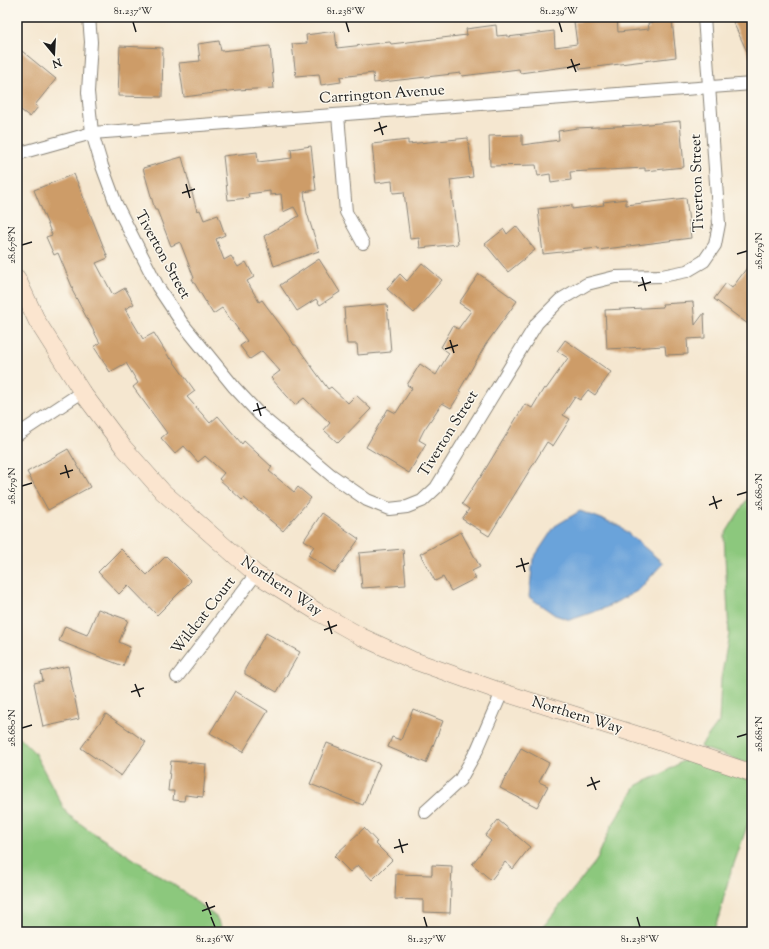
<svg xmlns="http://www.w3.org/2000/svg" width="769" height="949" font-family="'Sorts Mill Goudy',serif">
<style>
.green{fill:#8cc87d;stroke:#54724c}
.water{fill:#6ba3da;stroke:#44607b}
.building{fill:#cd9c67}
.lines{fill:none;stroke-linecap:round;stroke-linejoin:round}
.street-casing{stroke:#888276;stroke-width:14}
.secondary-casing{stroke:#888276;stroke-width:18}
.street{stroke:#fff;stroke-width:12}
.secondary{stroke:#fbe5cf;stroke-width:17}
.ticks{fill:none;stroke:#1c1c1c;stroke-width:1.5}
.labels{text-anchor:middle;dominant-baseline:central;stroke-width:3;stroke-linejoin:round;paint-order:stroke}
.street-label{font-size:15px;fill:#1c1c1c;stroke:#fbf7ec}
.neatline{fill:none;stroke:#1c1c1c;stroke-width:1.5}
.ticks-label{font-size:10px;text-anchor:middle;fill:#1c1c1c}
</style>
<rect width="100%" height="100%" fill="#fbf7ec"/>
<filter id="ink" filterUnits="userSpaceOnUse"><feTurbulence type="fractalNoise" baseFrequency=".025" numOctaves="2"/><feDisplacementMap in="SourceGraphic" scale="8" xChannelSelector="R" yChannelSelector="G"/><feConvolveMatrix kernelMatrix="1 2 1 2 8 2 1 2 1" color-interpolation-filters="sRGB"/></filter>
<filter id="wash" filterUnits="userSpaceOnUse"><feTurbulence type="fractalNoise" baseFrequency=".012" numOctaves="4" result="noise"/><feDisplacementMap in="SourceGraphic" scale="16" xChannelSelector="R" yChannelSelector="G"/><feGaussianBlur stdDeviation="0.9" result="paint"/><feColorMatrix in="noise" values="0 0 0 0 0 0 0 0 0 0 0 0 0 0 0 0 0 1.4 0 .05"/><feComposite in="paint" operator="in"/></filter>
<g filter="url(#wash)">
<rect width="100%" height="100%" fill="#f5e7d0"/>
<!-- green -->
<g class="green">
<path d="M752,497V765L700,747L719,722L721,679L729,634L724,536L747,499Z"/>
<path d="M17,735L34,752L67,814L89,830L180,889L216,917L225,932H17Z"/>
<path d="M686,759L752,781V812L728,881L719,916L713,932H535L542,928L596,861L611,827L637,785L660,775Z"/>
</g>
<!-- water -->
<path class="water" d="M580,511L618,525L663,563L639,590L605,608L570,620L555,615L529,597L533,559L555,526Z"/>
<g id="blocks">
<!-- building -->
<g class="building">
<path d="M610,17H617L618,32L649,29L648,23L672,20L676,57L580,69L579,65L520,73L519,69L462,76L461,73L374,83L373,73L340,77L341,82L321,85L319,74L296,76L292,44L307,43L306,35L335,31L337,48L390,42L391,44L467,35L466,29L496,25L497,36L508,35V37L554,31L555,47L577,44L574,22Z"/>
<path d="M744,17H752V62L733,22Z"/>
<path d="M219,41L221,51L270,46L274,88L237,90L184,97L179,63L200,61L198,44Z"/>
<path d="M120,46L163,48L162,97L118,96Z"/>
<path d="M17,47L56,79L35,105L38,107L30,117L17,107Z"/>
<path d="M680,121L684,167L645,171V168L570,172L571,180L551,183L550,174L538,176L536,165L490,166L489,136L522,135V145L559,140L558,131L577,128L638,125Z"/>
<path d="M468,138L473,177L450,180L458,244L420,248L419,238L410,239L404,192L393,193L392,181L376,183L372,144L408,140V144Z"/>
<path d="M311,146L316,190L304,192L307,213L319,251L274,266L264,236L299,216L294,207L283,212L281,194L270,195V191L248,194L249,198L228,200L223,156L257,152L258,162L292,158L291,149Z"/>
<path d="M182,157L197,211L200,210L204,220L218,215L225,235L216,239L224,260L231,256L238,267L246,262L254,277L247,281L259,302L262,300L288,335L294,345H296L328,389L331,387L348,403L356,395L371,409L338,443L324,430L330,423L304,398L295,405L271,378L280,371L262,351L250,359L240,346L247,341L222,308L213,314L192,279L194,278L180,242L171,246L157,210H155L143,168Z"/>
<path d="M74,174L108,258L96,263L113,295L125,288L134,304L125,309L143,339L154,333L170,359L171,358L195,391L187,397L210,423L218,416L242,444L244,441L272,467L269,471L294,492L298,487L311,498L283,531L244,498L242,500L219,479L224,473L205,456L198,462L184,446L175,454L161,438L167,433L133,387L138,383L126,363L110,372L94,347L100,343L72,290L73,289L58,253L54,255L46,237L52,235L34,190Z"/>
<path d="M686,198L691,238L598,250V248L543,254L538,209L572,205V209L604,205L603,202L626,199V205Z"/>
<path d="M516,226L535,250L508,272L485,244L504,229L507,234Z"/>
<path d="M319,259L340,292L320,305L316,299L297,311L280,285Z"/>
<path d="M752,261V327L714,299L726,283L732,288Z"/>
<path d="M422,263L442,280L414,313L387,289L400,274L407,281Z"/>
<path d="M479,274L517,301L486,344L459,391L461,392L451,408L442,403L424,430L419,440L426,444L409,473L366,447L388,409L396,413L412,388L407,385L420,364L436,375L449,353L441,347L453,326L458,329L471,311L459,303Z"/>
<path d="M693,302L695,325L704,313L705,338L687,339L688,354L666,355L665,346L607,349L605,310L663,307L662,304Z"/>
<path d="M387,304L391,352L358,355L357,344H347L344,308Z"/>
<path d="M565,340L611,372L595,395L588,390L580,400L575,397L563,415L570,419L553,446L547,442L489,536L462,519L469,509L462,504L479,478H480L525,404L532,408L544,388L546,389L568,358L557,351Z"/>
<path d="M68,449L90,487L48,510L27,472Z"/>
<path d="M322,513L359,539L335,573L308,555L314,546L304,540Z"/>
<path d="M461,532L480,567L472,571L476,578L451,591L443,577L435,581L420,554Z"/>
<path d="M121,549L147,575L166,556L191,581L157,615L128,585L119,594L98,572Z"/>
<path d="M403,549L406,585L362,588L359,553Z"/>
<path d="M98,609L128,620L119,642L130,647L123,666L59,641L65,626L87,635Z"/>
<path d="M266,633L300,652L277,692L245,674V669Z"/>
<path d="M68,666L79,719L43,727L34,683L43,681L41,672Z"/>
<path d="M235,691L268,711L243,752L210,733Z"/>
<path d="M413,709L443,721L426,763L388,747L392,737L401,740Z"/>
<path d="M106,714L146,742L121,776L81,748Z"/>
<path d="M327,743L380,764L363,805L310,784Z"/>
<path d="M521,748L549,763L539,782L548,786L537,807L500,788Z"/>
<path d="M171,761L206,764L203,797L185,795L184,801L173,800L174,791H168Z"/>
<path d="M498,820L530,847L513,869L505,862L491,880L472,864L491,841L485,836Z"/>
<path d="M364,828L377,842L375,843L392,860L372,880L358,865L350,872L334,856Z"/>
<path d="M432,865L452,866L450,913L423,912V900L395,899L396,874L432,875Z"/>
</g>
</g>
</g>
<g filter="url(#ink)">
<use href="#blocks" fill-opacity="0" stroke="#888276" stroke-width="1"/>
<g class="lines">
<defs>
<g id="street">
<path d="M89,17L91,42L88,92L92,133L102,166L116,204L158,287L182,323L234,387L260,415L331,475L367,500L389,509L407,507L422,501L436,488L537,323L560,300L587,284L615,277L662,276L687,271L704,261L715,245L719,224L704,17"/>
<path d="M338,115L346,212L363,243"/>
<path d="M17,154L92,133L752,84"/>
<path d="M17,435L82,392"/>
<path d="M177,677L256,574"/>
<path d="M425,812L460,780L477,750L502,692"/>
</g>
<path id="secondary" d="M17,278L37,321L82,392L124,448L163,492L256,574L316,611L362,637L412,660L502,692L657,741L752,773"/>
</defs>
<!-- street casing -->
<use href="#street" class="street-casing"/>
<!-- secondary casing -->
<use href="#secondary" class="secondary-casing"/>
<!-- street -->
<use href="#street" class="street"/>
<!-- secondary -->
<use href="#secondary" class="secondary"/>
</g>
</g>
<!-- ticks -->
<path class="ticks" d="M133,22L136,32M346,22L349,32M559,22L562,32M571,59L576,72M567,68L580,64M379,122L383,135M374,131L387,126M186,184L190,198M182,193L195,189M22,245L32,242M737,254L747,251M642,277L646,291M638,286L651,282M450,340L454,353M445,349L458,345M257,403L261,416M253,411L266,407M65,465L69,478M60,474L73,470M22,486L32,483M737,495L747,492M713,496L717,509M709,505L722,500M521,558L525,572M516,567L529,563M328,621L332,634M324,630L337,625M135,684L140,697M131,692L144,688M22,728L32,725M737,737L747,734M591,777L596,790M587,786L600,781M399,839L403,853M394,848L408,844M206,902L211,915M202,911L215,906M211,917L215,927M424,917L427,927M637,917L640,927"/>
<g class="labels">
<!-- street labels -->
<g class="street-label">
<text transform="translate(382 95) rotate(-4)">Carrington Avenue</text>
<text transform="translate(698 183) rotate(-92)">Tiverton Street</text>
<text transform="translate(162 255) rotate(61)">Tiverton Street</text>
<text transform="translate(449 434) rotate(-58)">Tiverton Street</text>
<text transform="translate(281 587) rotate(34)">Northern Way</text>
<text transform="translate(204 616) rotate(-52)">Wildcat Court</text>
<text transform="translate(577 716) rotate(17)">Northern Way</text>
</g>
</g>
<!-- margin -->
<rect width="769" height="949" fill="none" stroke="#fbf7ec" stroke-width="44"/>
<!-- north arrow -->
<g transform="translate(54 54) rotate(162)" stroke="#fbf7ec" stroke-width="3" paint-order="stroke">
<path d="M0-3L7 15L0 10L-7 15Z" fill="#1c1c1c"/>
<text y="-6" font-size="11" font-weight="bold" text-anchor="middle" fill="#1c1c1c">N</text>
</g>
<rect x="22" y="22" width="725" height="905" class="neatline"/>
<g class="ticks-label">
<text x="133" y="14">81.237°W</text>
<text x="346" y="14">81.238°W</text>
<text x="559" y="14">81.239°W</text>
<text transform="translate(11 245) rotate(-90)" y="4">28.678°N</text>
<text transform="translate(758 251) rotate(-90)" y="4">28.679°N</text>
<text transform="translate(11 486) rotate(-90)" y="4">28.679°N</text>
<text transform="translate(758 492) rotate(-90)" y="4">28.680°N</text>
<text transform="translate(11 728) rotate(-90)" y="4">28.680°N</text>
<text transform="translate(758 734) rotate(-90)" y="4">28.681°N</text>
<text x="215" y="942">81.236°W</text>
<text x="427" y="942">81.237°W</text>
<text x="640" y="942">81.238°W</text>
</g>
</svg>
